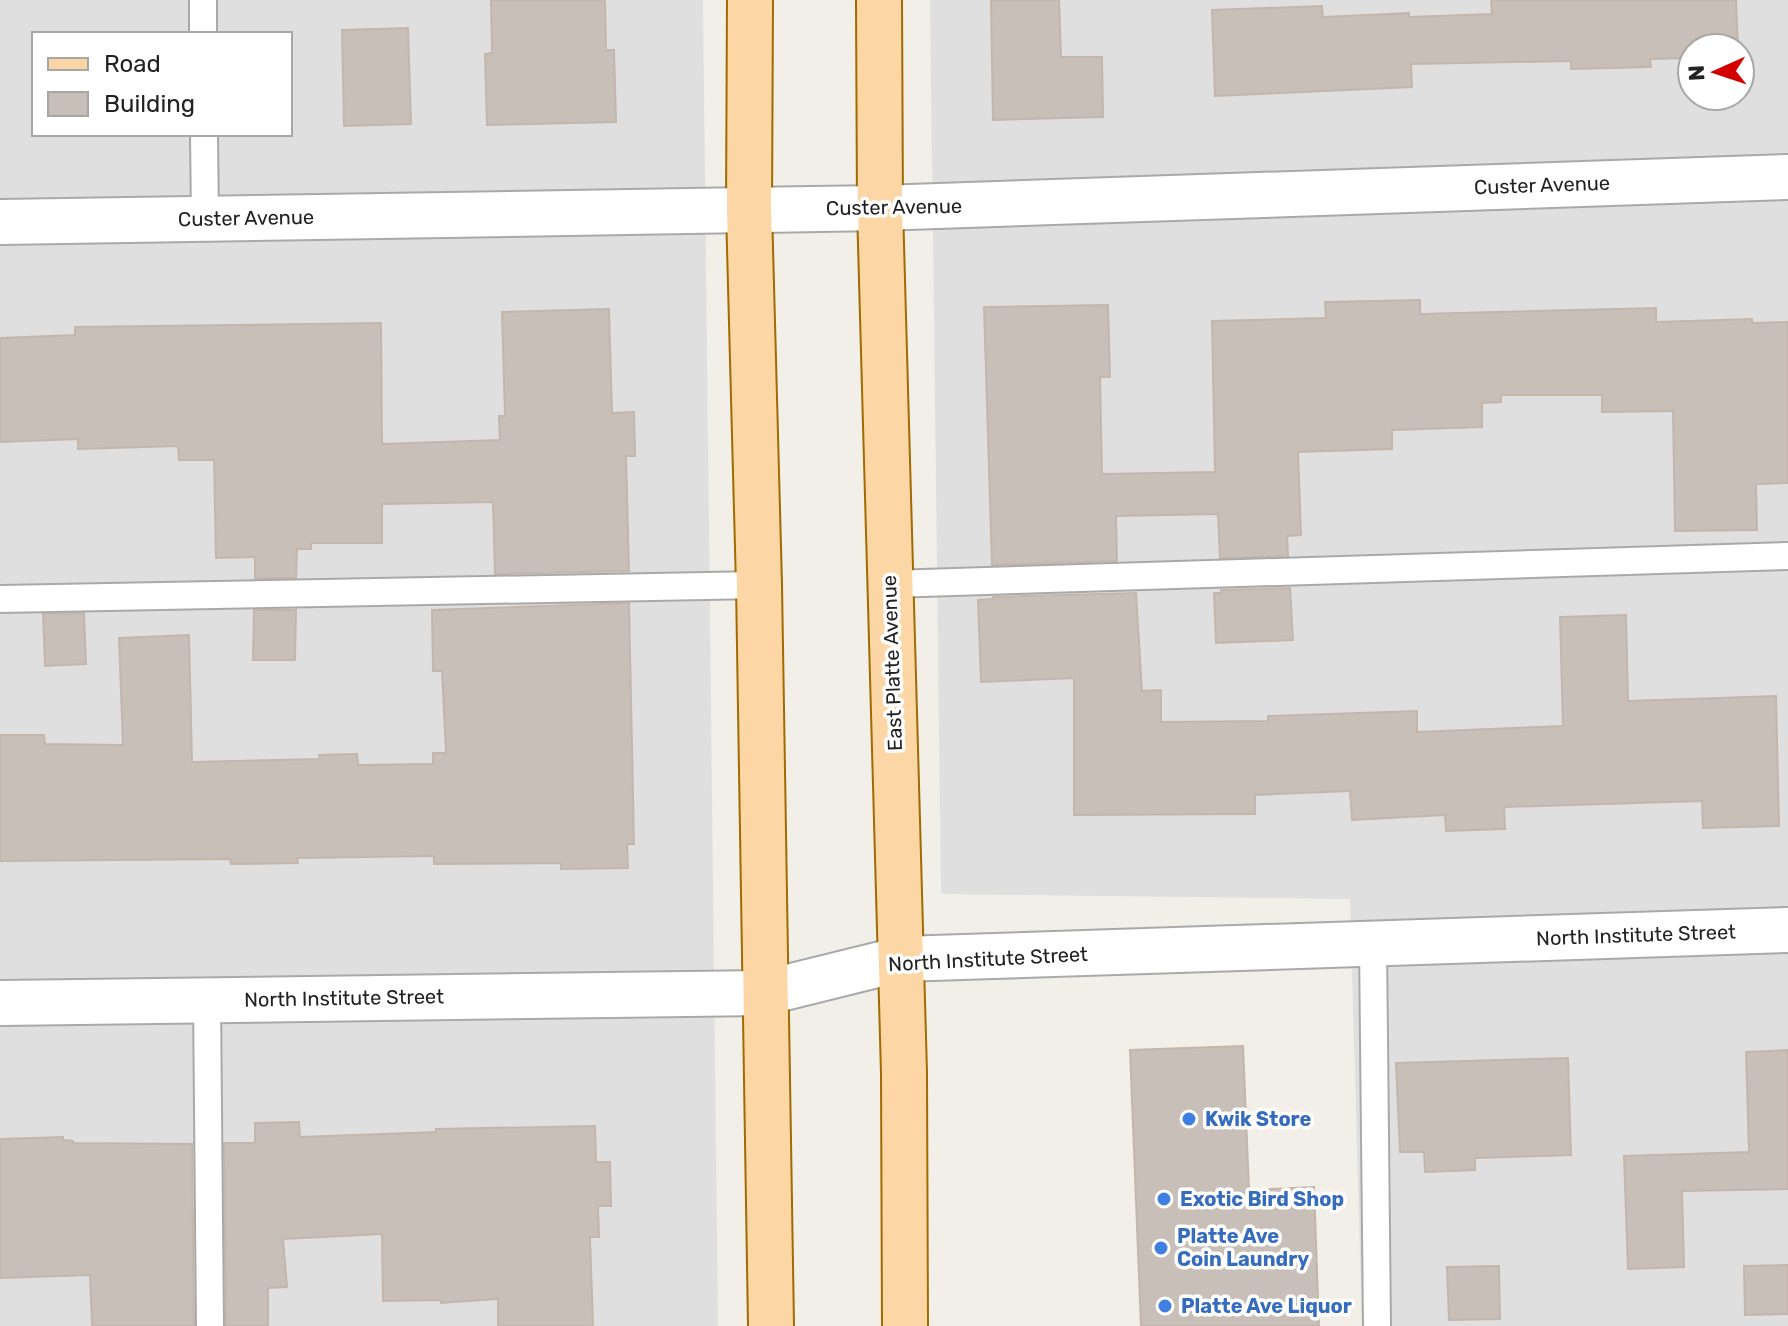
<svg xmlns="http://www.w3.org/2000/svg" width="1788" height="1326" font-family="Rubik,sans-serif">
<style>
.residential{fill:#e0dfdf;fill-rule:evenodd}
.building{fill:#c7bfb8;stroke:#c4b6ab;stroke-width:2}
.lines{fill:none;stroke-linecap:round;stroke-linejoin:round}
.service-casing{stroke:#a9a9a9;stroke-width:30}
.minor-casing{stroke:#a9a9a9;stroke-width:48}
.tertiary-casing{stroke:#a9a9a9;stroke-width:48}
.primary-casing{stroke:#a06b00;stroke-width:48}
.service{stroke:#fff;stroke-width:26}
.minor{stroke:#fff;stroke-width:44}
.tertiary{stroke:#fff;stroke-width:44}
.primary{stroke:#fcd6a4;stroke-width:44}
.shop-dot{fill:#3f7fe0;stroke:#fff;stroke-width:3}
.labels{text-anchor:middle;dominant-baseline:central;stroke-width:7;stroke-linejoin:round;paint-order:stroke}
.street-label{font-size:20px;fill:#222;stroke:#fff}
.shop-label{font-size:20px;font-weight:bold;fill:#366cbe;stroke:#fff;text-anchor:start}
</style>
<rect width="100%" height="100%" fill="#f2efe9"/>
<!-- residential -->
<g class="residential">
<path d="M0,0H703L718,1326H0ZM34,34H290V134H34Z"/>
<path d="M930,0H1788V1326H1362L1350,899L941,894ZM1692,48H1740V96H1692Z"/>
</g>
<!-- building -->
<g class="building">
<path d="M491,0H605L606,50H614L616,122L487,125L485,54L492,53Z"/>
<path d="M991,0H1059L1061,57H1102L1103,117L993,120Z"/>
<path d="M1491,0H1736L1738,48H1692V58L1650,59L1651,67L1571,69V61L1411,64L1412,87L1215,96L1212,10L1322,6L1323,17L1409,13V17L1492,14Z"/>
<path d="M408,28L411,124L344,126L342,30Z"/>
<path d="M1420,300V314L1656,308V322L1752,319V323L1788,322V483L1756,484L1757,530L1675,531L1673,411L1602,412V395H1501V402L1482,403V427L1392,430V449L1298,452L1301,535L1287,536L1288,556L1220,558L1218,514L1116,516L1117,561L992,565L984,307L1108,305L1110,377H1100L1102,474L1215,472L1212,321L1326,318L1325,302Z"/>
<path d="M609,309L612,413L634,412L635,456H626L629,571L495,574L493,502L382,504V543H311V549H297L296,578H255V557L216,558L214,460H179L178,446L78,449V439L0,442V338L75,335V327L381,323L382,444L500,440L499,416H505L502,312Z"/>
<path d="M1290,588L1293,640L1216,643L1214,593H1221V590Z"/>
<path d="M1136,593L1142,691L1161,690V722L1268,721V716L1417,711V732L1563,726L1560,617L1626,615L1628,701L1776,696L1779,826L1703,828L1702,801L1504,807L1505,829L1446,831L1445,815L1352,820L1350,791L1255,795V814L1074,815V678L981,682L978,600L993,599V597Z"/>
<path d="M629,603L634,844H627L628,868L561,869V863L434,864V856L297,858L298,863L231,864L230,859L0,861V735H44L45,744L123,745L119,638L189,635L192,762L320,759L319,755L357,754L358,765L433,764V753H446L442,671H433L432,610Z"/>
<path d="M254,610H296L295,660H253Z"/>
<path d="M84,613L86,664L45,666L43,614Z"/>
<path d="M1243,1046L1249,1190L1314,1187L1319,1326H1141L1130,1050Z"/>
<path d="M1788,1050V1189L1682,1191L1684,1267L1628,1269L1624,1156L1749,1152L1746,1052Z"/>
<path d="M1568,1058L1571,1155L1475,1158V1170L1425,1172L1424,1152H1400L1396,1063Z"/>
<path d="M299,1122L300,1137L436,1132V1129L595,1126L596,1162H610L611,1206H598L599,1237H590L593,1326H498V1299L441,1303V1300L383,1301L382,1234L283,1239L287,1287L268,1288V1326H226L224,1143H255V1123Z"/>
<path d="M63,1137V1140L73,1141V1143L192,1144L194,1326H92L90,1275L0,1278V1139Z"/>
<path d="M1788,1265V1314L1745,1315L1744,1266Z"/>
<path d="M1499,1266L1500,1319L1449,1320L1447,1267Z"/>
</g>
<g class="lines">
<defs>
<g id="service">
<path d="M203,0V34"/>
<path d="M204,134L205,219"/>
<path d="M890,584L1788,556"/>
<path d="M0,599L759,585"/>
<path d="M1373,944L1377,1326"/>
<path d="M207,1000L210,1326"/>
</g>
<path id="minor" d="M0,222L880,208L1788,177"/>
<path id="tertiary" d="M0,1003L764,993L901,959L1788,930"/>
<g id="primary">
<path d="M750,0L749,210L759,585L771,1326"/>
<path d="M879,0L880,208L904,1073L905,1326"/>
</g>
</defs>
<!-- service casing -->
<use href="#service" class="service-casing"/>
<!-- minor casing -->
<use href="#minor" class="minor-casing"/>
<!-- tertiary casing -->
<use href="#tertiary" class="tertiary-casing"/>
<!-- primary casing -->
<use href="#primary" class="primary-casing"/>
<!-- service -->
<use href="#service" class="service"/>
<!-- minor -->
<use href="#minor" class="minor"/>
<!-- tertiary -->
<use href="#tertiary" class="tertiary"/>
<!-- primary -->
<use href="#primary" class="primary"/>
</g>
<!-- markers -->
<g class="shop-dot">
<circle cx="1189" cy="1119" r="8"/>
<circle cx="1164" cy="1199" r="8"/>
<circle cx="1161" cy="1248" r="8"/>
<circle cx="1165" cy="1306" r="8"/>
</g>
<g class="labels">
<!-- street labels -->
<g class="street-label">
<text transform="translate(1542 185) rotate(-2)">Custer Avenue</text>
<text transform="translate(894 207) rotate(-1)">Custer Avenue</text>
<text transform="translate(246 218) rotate(-1)">Custer Avenue</text>
<text transform="translate(892 663) rotate(-92)">East Platte Avenue</text>
<text transform="translate(1636 935) rotate(-2)">North Institute Street</text>
<text transform="translate(988 959) rotate(-3)">North Institute Street</text>
<text transform="translate(344 998) rotate(-1)">North Institute Street</text>
</g>
<!-- shop labels -->
<g class="shop-label">
<text x="1205" y="1119">Kwik Store</text>
<text x="1180" y="1199">Exotic Bird Shop</text>
<text x="1177" y="1236">Platte Ave<tspan x="1177" dy="23">Coin Laundry</tspan></text>
<text x="1181" y="1306">Platte Ave Liquor</text>
</g>
</g>
<!-- legend -->
<rect x="32" y="32" width="260" height="104" fill="#ffffff" stroke="#a7a7a7" stroke-width="2"/>
<rect x="48" y="58" width="40" height="12" fill="#fcd6a4" stroke="#a7a7a7" stroke-width="2"/>
<text x="104" y="72" font-size="24" fill="#222222">Road</text>
<rect x="48" y="92" width="40" height="24" fill="#c7bfb8" stroke="#a7a7a7" stroke-width="2"/>
<text x="104" y="112" font-size="24" fill="#222222">Building</text>
<!-- north arrow -->
<g transform="translate(1716 72) rotate(267)"><circle r="38" fill="#ffffff" stroke="#a7a7a7" stroke-width="2"/>
<path d="M0-6L14 30L0 20L-14 30Z" fill="#d40000"/>
<text y="-12" font-size="22" font-weight="bold" text-anchor="middle" fill="#222222">N</text>
</g>
</svg>
